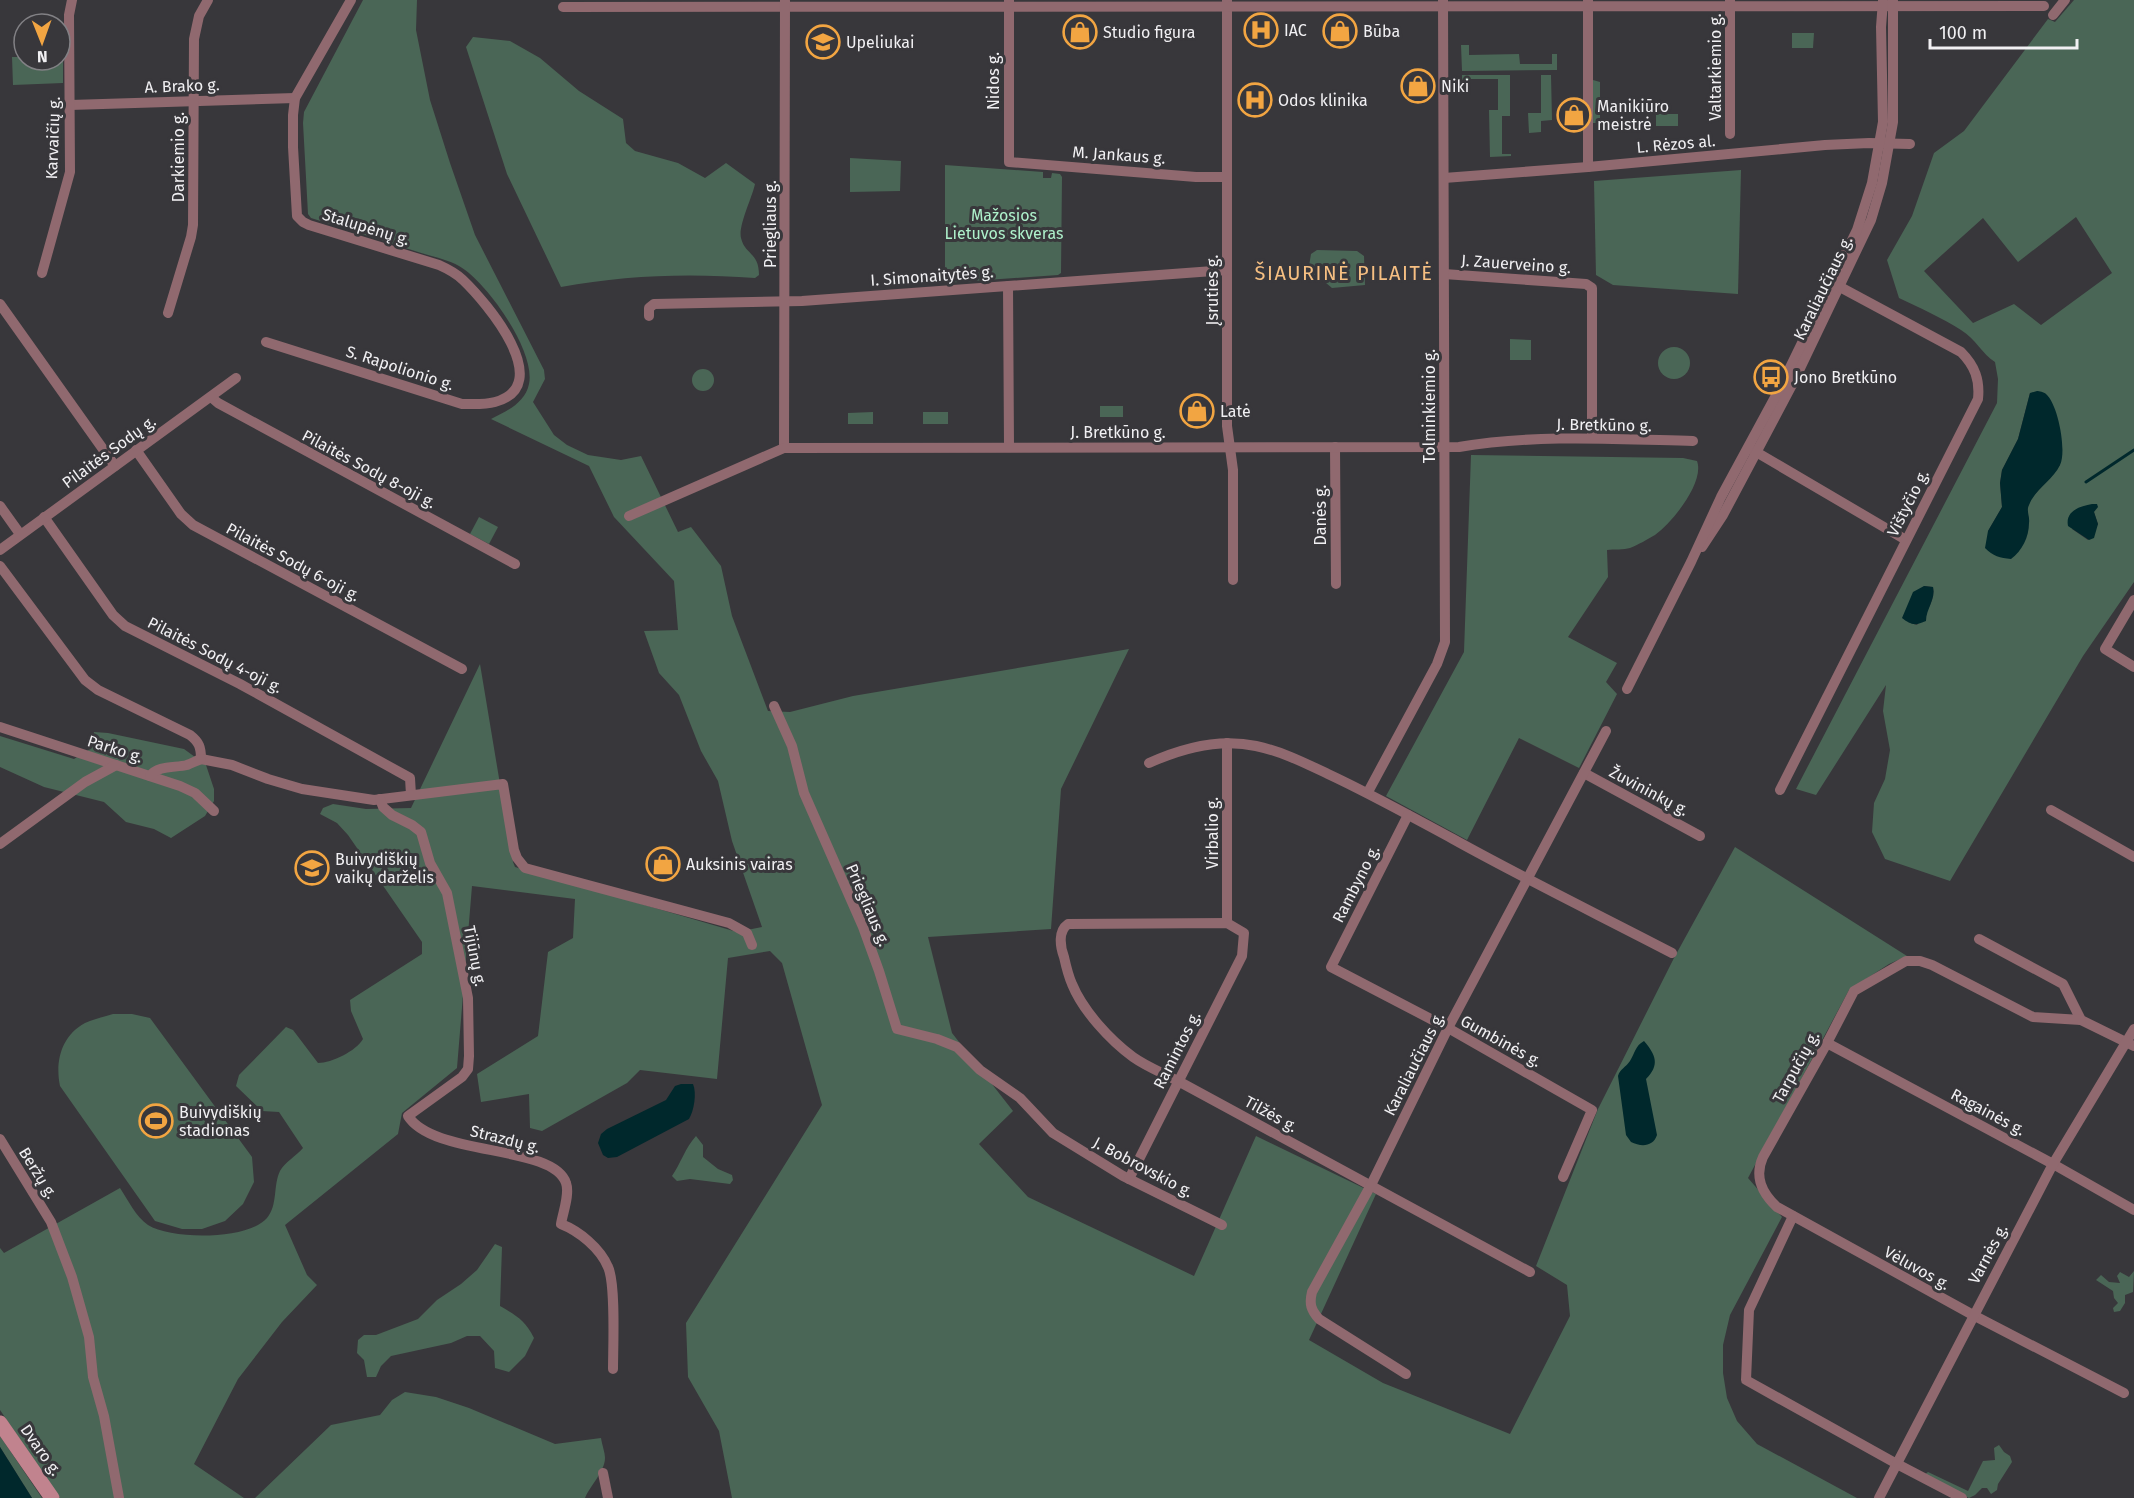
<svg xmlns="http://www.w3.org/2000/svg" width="2134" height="1498" font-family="'Fira Sans',sans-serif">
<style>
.green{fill:#4a6656;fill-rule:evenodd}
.water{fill:#00282c}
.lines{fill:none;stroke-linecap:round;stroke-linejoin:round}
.stream{stroke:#00282c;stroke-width:3}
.street{stroke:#90696f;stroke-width:10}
.secondary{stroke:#c1838e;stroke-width:15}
.labels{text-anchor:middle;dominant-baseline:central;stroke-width:6;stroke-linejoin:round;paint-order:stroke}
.poi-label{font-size:16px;fill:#f1f0f3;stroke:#38373b;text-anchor:start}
.street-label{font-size:16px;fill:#f1f0f3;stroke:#38373b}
.park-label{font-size:16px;fill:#aef1cb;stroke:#38373b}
.quarter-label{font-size:20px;letter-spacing:1.5px;fill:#f6bf82;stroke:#38373b}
</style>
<rect width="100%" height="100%" fill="#38373b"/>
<!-- green -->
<g class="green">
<path d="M363,0H417L416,30L430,100L450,163L475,235L544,370L545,379L533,402L554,435L567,445L588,455L621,460L641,456L678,532L691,527L721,566L732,616L768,711L790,712L853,696L1129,649L1061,789L1051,929L928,937L952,1033L1013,1111L979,1144L1028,1197L1194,1276L1256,1136L1376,1194L1309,1340L1383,1383L1510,1434L1570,1316L1567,1285L1536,1266L1598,1109L1674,958L1735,847L1907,956L1889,964L1849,990L1748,1178L1782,1217L1730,1315L1723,1345V1373L1727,1398L1737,1421L1757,1444L1857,1498H732L719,1431L688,1377L686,1323L822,1105L782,963L770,951L728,958L717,1079L640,1070L627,1083L542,1131L530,1128L529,1094L481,1102L477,1074L538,1036L548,952L573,938L575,899L472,886L457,1068L402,1113L398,1134L285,1225L307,1275L317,1285L282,1322L238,1379L194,1464L244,1498H60L0,1410V1248L4,1253L120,1188C128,1200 136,1217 148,1225C172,1240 248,1240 267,1218C278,1205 273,1185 280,1171C284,1163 297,1155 303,1148L279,1112L262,1111L236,1086L239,1075L286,1027L293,1030L318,1063C332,1063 356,1051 363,1039L351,1011L350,1000L422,954V942L348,835L337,823L320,814L323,808L333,804L366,809L411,808L480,664L513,862L515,867L737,932L762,927L732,841L718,781L701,751L679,695L659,673L644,631L678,630L674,581L614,517L589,466L491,419C507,411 525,403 529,384C536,351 486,281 459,266C447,259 429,256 415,251C381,240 346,229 311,218L308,214L303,123L304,112Z"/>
<path d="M2074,0H2134V582L2083,656L1950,881L1885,859L1872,832L1874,803L1885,779L1890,750L1883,711L1886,685L1816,795L1796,789L1997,403L1998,379L1995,362C1982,354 1976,339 1961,330C1942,318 1920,308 1899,298L1887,260L1912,216L1934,153L1964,131L2048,19L2055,22ZM2076,217L2112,273L2041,325L2014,304L1973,323L1924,271L1983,218L2018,262ZM2030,393L2060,465L2031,499L2027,509L2029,521L1988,531L2002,507L2000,483L2002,470L2018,439ZM2094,512L2098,524L2088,540L2072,529ZM1924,586L1933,587C1936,600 1925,615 1917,625L1908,622Z"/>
<path d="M1792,33H1814L1813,48H1792Z"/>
<path d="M473,37L510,41L540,58L579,91L623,119L626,143L635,151L678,163L705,178L726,163L755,184C752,198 738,226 741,238C745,255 759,252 759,275L755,278C689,273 625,275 561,287L507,174L466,47Z"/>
<path d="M1461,45H1469V55L1519,54L1520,64H1552V54H1557V70L1462,71Z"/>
<path d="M60,56H63V83L13,85L12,57H24V60H60Z"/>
<path d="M1462,75H1510V116H1502V154H1511V156L1490,157L1489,110H1498V79H1469L1468,91H1462Z"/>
<path d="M1541,75H1551L1552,120L1541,121V132L1529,133L1528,113H1541Z"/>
<path d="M1593,80L1600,82V123H1593Z"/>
<rect x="1656" y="114" width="22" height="12"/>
<path d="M850,158L901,161L900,191L850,192Z"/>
<path d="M945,165L1043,172V178H1051L1052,173L1060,174L1062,177L1061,273L1058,275L945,283Z"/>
<path d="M1741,170L1738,294L1613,285L1596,275L1594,181Z"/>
<path d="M1317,250L1357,251L1364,256L1365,285L1332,288L1319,277L1308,272L1311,254Z"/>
<path d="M1510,339L1531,340V360H1510Z"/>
<circle cx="1674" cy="363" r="16"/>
<circle cx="703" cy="380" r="11"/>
<rect x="1100" y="406" width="23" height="11"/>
<path d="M873,412V424H848V413Z"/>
<rect x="923" y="412" width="25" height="12"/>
<path d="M1471,455L1683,458L1697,461C1705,482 1672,523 1655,535C1648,539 1638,545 1630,548C1624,550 1614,549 1607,550L1608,577L1568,637L1617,663L1606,682L1617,694L1579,768L1519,738L1467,840L1386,796L1464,652Z"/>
<path d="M479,517L498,527L489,544L470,534Z"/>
<path d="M94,732L108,733L184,749L206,765L214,789V801L205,816L171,838L154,829L126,822L104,802L44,787L0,767V736L74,759L90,749Z"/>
<path d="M113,1014H132L150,1018L252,1157L254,1182L243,1204L225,1221L202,1229H182L155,1221L60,1086C55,1062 61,1036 85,1023C93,1019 104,1017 113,1014Z"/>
<path d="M696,1136L703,1145V1157L718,1169L732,1175L733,1180L730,1184L690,1179L677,1181L672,1176C681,1163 685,1148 696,1136Z"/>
<path d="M495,1244L502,1247L500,1306C517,1316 525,1320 534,1338L525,1356L509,1372L495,1368L494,1351L480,1336H467L451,1343L391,1356L381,1366L376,1377H367L364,1360L357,1353L358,1340L364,1335H376L418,1319L437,1300L461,1284L477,1270Z"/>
<path d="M2134,1271L2133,1292L2125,1295V1303L2120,1311L2114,1312L2113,1308L2118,1303L2114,1298L2113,1291L2096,1280L2101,1275L2109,1282L2120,1283L2117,1276L2120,1272L2129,1277Z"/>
<path d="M405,1392L436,1397L469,1408L555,1444L601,1438C602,1445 605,1452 605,1458C605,1471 590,1486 585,1498H255L331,1425L380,1415L392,1400Z"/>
<path d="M0,1436L42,1498H32L0,1447Z"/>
<path d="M1999,1445L2004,1452L2010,1456L2012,1462L1998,1484L1997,1490L1991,1494L1987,1488H1982L1975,1495L1969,1498L1924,1475L1928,1472L1968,1491L1983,1461L1995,1460L1994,1448Z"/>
</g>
<!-- water -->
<g class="water">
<path d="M2037,391C2039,391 2044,392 2046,394C2058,404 2067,451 2060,465C2053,480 2035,489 2029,505C2026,511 2030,516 2029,523C2029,537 2022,551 2011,559C2000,558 1993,556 1985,548L1988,531L2002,507L2000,483L2002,470L2018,439L2030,393Z"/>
<path d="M2092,504H2097L2098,507L2094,512L2098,524L2094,538L2089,540L2068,526C2065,511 2080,506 2092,504Z"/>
<path d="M1924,586L1933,587C1936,599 1926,609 1926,621C1915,626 1911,625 1902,618L1913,592Z"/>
<path d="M1644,1041C1656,1055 1660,1065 1646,1079L1657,1135C1653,1147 1641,1147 1631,1142L1626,1135L1618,1076C1620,1069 1626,1067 1630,1061C1635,1053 1635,1046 1644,1041Z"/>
<path d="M681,1084H693C697,1093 694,1111 689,1119L617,1157L608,1158L603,1155L598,1143L601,1134L607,1129L666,1100L675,1086Z"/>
<path d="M0,1447L32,1498H0Z"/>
</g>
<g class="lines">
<!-- stream -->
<path class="stream" d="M2086,482L2134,450"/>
<!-- street -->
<g class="street">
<path d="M1009,0V162L1196,177H1227"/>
<path d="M1227,0V426L1233,470V580"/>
<path d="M1588,0V167"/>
<path d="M563,7L2044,6"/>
<path d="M2053,15L2065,0"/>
<path d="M70,105L295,98"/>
<path d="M1730,134V0"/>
<path d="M1444,178L1588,167L1825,145L1869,143L1910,144"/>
<path d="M42,273L70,172L69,15L72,0"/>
<path d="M1444,274L1586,284L1592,288V438"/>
<path d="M1008,286L1009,446"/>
<path d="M0,304L115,466"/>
<path d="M168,313L191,237L193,225L194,39L199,16L208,0"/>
<path d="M649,316V308L654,304L802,301L1227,270"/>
<path d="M266,342L462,404C473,404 484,405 495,402C557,385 486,302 463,280C456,273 448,269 439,265L309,225L303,222L297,216L293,147V115L295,98L351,0"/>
<path d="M211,397L218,403L515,564"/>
<path d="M1335,447L1336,584"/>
<path d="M784,448L785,1"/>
<path d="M1751,449L1906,540"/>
<path d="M136,450L181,514L193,525L462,669"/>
<path d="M0,506L20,534"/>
<path d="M629,516L784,448L1459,447C1536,434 1615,439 1693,441"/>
<path d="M44,517L113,615L125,626L240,684L410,778L411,795"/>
<path d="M1702,547L1723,515L1792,385L1871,220L1882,183L1893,122V1"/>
<path d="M0,550L236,378"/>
<path d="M0,566L85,680L98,690L190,735C199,742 201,747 201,759"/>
<path d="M2134,600L2105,649L2134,667"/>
<path d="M1627,689L1691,562L1721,497L1779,390L1857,230L1872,183L1883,122L1881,27L1883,1"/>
<path d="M774,706L792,746L804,793L863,927L879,971L897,1029L937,1039L957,1047L980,1070L1020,1098L1053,1133L1123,1176L1222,1225"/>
<path d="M0,727L180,786L195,793L214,811"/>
<path d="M1227,743V923"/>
<path d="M201,759L232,765L268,779L302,789L374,800L503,784L514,850L517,858L525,868L729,923L747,933L752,945"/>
<path d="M1149,763C1182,748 1220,738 1256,746C1281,751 1305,763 1328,774C1371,794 1412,817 1453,839C1525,879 1599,915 1672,953"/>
<path d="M1584,773L1700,836"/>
<path d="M150,776C158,765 175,768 187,765C192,763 196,761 201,759"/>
<path d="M1780,790L1978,399C1980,380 1975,366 1961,352L1840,287"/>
<path d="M1368,792L1437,664L1445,642L1443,0"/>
<path d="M380,799L383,807L392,815L412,825L421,832L430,863L447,893L468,998L469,1056L468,1069L462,1077L408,1116C434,1157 553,1144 566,1183C570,1194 563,1212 561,1224C579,1231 600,1248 608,1267C616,1284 613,1347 613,1369"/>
<path d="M2051,810L2134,857"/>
<path d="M1408,815L1331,967L1448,1028L1592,1110L1563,1177"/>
<path d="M0,844L85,782L116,765"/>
<path d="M1979,939L2063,984L2081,1020L2134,1046"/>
<path d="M2081,1020L2033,1017L1932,965L1920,961H1906L1854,991L1827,1043L1763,1157C1754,1177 1762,1193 1777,1207L1973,1315L2124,1393"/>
<path d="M1827,1043L2053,1164L2134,1210"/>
<path d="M0,1139L51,1222L72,1277L89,1337L93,1377L104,1416L119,1498"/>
<path d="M1129,1179L1242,956L1244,933L1227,923L1068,924C1058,931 1060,946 1064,957C1066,966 1068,975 1072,984C1083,1011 1110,1040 1133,1057C1147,1067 1163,1073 1178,1081L1530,1272"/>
<path d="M1793,1216L1749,1310L1746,1380L1897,1464L1962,1498"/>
<path d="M1406,1374L1319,1319C1311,1310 1309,1304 1312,1292L1371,1185L1448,1028L1606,731"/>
<path d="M603,1473L608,1498"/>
<path d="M1879,1498L2053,1164L2134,1029"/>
</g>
<!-- secondary -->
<path class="secondary" d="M0,1423L52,1498"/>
</g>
<!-- icons -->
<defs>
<symbol id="hospital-ring" viewBox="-11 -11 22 22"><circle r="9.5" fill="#38373b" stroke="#f2a542" stroke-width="1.5"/><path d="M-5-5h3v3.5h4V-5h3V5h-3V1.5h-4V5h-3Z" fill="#f2a542"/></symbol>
<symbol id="shop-ring" viewBox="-11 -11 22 22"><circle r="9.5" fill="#38373b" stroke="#f2a542" stroke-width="1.5"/><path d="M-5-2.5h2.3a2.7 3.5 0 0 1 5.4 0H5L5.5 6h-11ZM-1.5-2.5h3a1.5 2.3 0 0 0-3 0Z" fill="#f2a542"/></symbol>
<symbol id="school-ring" viewBox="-11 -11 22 22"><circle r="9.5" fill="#38373b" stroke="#f2a542" stroke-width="1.5"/><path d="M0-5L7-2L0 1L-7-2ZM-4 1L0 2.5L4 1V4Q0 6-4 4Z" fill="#f2a542"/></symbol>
<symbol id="bus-ring" viewBox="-11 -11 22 22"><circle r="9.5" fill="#38373b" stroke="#f2a542" stroke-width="1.5"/><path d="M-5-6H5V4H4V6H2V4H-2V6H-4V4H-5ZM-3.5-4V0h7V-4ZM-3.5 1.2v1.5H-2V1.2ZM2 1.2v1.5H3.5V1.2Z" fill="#f2a542"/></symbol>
<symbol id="stadium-ring" viewBox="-11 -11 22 22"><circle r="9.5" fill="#38373b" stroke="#f2a542" stroke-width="1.5"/><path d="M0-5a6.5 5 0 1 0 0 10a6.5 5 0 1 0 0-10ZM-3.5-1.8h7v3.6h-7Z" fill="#f2a542"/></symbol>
</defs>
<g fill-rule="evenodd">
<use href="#hospital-ring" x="1242" y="11" width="38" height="38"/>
<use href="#shop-ring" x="1321" y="12" width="38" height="38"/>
<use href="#shop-ring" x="1061" y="13" width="38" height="38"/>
<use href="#school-ring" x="804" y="23" width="38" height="38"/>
<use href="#shop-ring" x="1399" y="67" width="38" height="38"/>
<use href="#hospital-ring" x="1236" y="81" width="38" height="38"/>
<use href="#shop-ring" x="1555" y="96" width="38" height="38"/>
<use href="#bus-ring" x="1752" y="358" width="38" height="38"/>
<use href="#shop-ring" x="1178" y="392" width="38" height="38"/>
<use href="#shop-ring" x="644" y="845" width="38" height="38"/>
<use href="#school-ring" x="293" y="849" width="38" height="38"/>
<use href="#stadium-ring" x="137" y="1102" width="38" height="38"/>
</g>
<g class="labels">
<!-- poi labels -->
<g class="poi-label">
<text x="1284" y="30">IAC</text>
<text x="1363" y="31">Būba</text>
<text x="1103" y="32">Studio figura</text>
<text x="846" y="42">Upeliukai</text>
<text x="1441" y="86">Niki</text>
<text x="1278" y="100">Odos klinika</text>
<text x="1597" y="106">Manikiūro<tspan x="1597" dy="18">meistrė</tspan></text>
<text x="1794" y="377">Jono Bretkūno</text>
<text x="1220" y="411">Latė</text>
<text x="335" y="859">Buivydiškių<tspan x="335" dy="18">vaikų darželis</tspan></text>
<text x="686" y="864">Auksinis vairas</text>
<text x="179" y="1112">Buivydiškių<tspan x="179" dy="18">stadionas</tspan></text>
</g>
<!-- street labels -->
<g class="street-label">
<text transform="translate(1715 67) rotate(-90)">Valtarkiemio g.</text>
<text transform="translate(993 81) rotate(-90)">Nidos g.</text>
<text transform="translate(182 86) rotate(-2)">A. Brako g.</text>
<text transform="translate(53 138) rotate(-88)">Karvaičių g.</text>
<text transform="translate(1676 144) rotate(-5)">L. Rėzos al.</text>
<text transform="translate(1119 155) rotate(4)">M. Jankaus g.</text>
<text transform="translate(178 157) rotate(-90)">Darkiemio g.</text>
<text transform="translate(770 224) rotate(-90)">Priegliaus g.</text>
<text transform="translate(366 227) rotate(17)">Stalupėnų g.</text>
<text transform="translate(1516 264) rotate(4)">J. Zauerveino g.</text>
<text transform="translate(932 276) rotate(-4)">I. Simonaitytės g.</text>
<text transform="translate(1823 288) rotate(-64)">Karaliaučiaus g.</text>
<text transform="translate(1212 290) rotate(-90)">Įsruties g.</text>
<text transform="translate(400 368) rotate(18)">S. Rapolionio g.</text>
<text transform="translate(1429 406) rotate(-90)">Tolminkiemio g.</text>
<text transform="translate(1604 425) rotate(1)">J. Bretkūno g.</text>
<text x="1118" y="432">J. Bretkūno g.</text>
<text transform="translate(109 452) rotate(-36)">Pilaitės Sodų g.</text>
<text transform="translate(369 469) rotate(28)">Pilaitės Sodų 8-oji g.</text>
<text transform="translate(1908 503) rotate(-63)">Vištyčio g.</text>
<text transform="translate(1320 515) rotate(-90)">Danės g.</text>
<text transform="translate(293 562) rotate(28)">Pilaitės Sodų 6-oji g.</text>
<text transform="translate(215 655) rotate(27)">Pilaitės Sodų 4-oji g.</text>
<text transform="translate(115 749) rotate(18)">Parko g.</text>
<text transform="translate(1649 791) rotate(28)">Žuvininkų g.</text>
<text transform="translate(1212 833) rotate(-90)">Virbalio g.</text>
<text transform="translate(1356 884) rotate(-63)">Rambyno g.</text>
<text transform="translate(868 905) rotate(67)">Priegliaus g.</text>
<text transform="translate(475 956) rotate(79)">Tijūnų g.</text>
<text transform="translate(1501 1041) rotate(29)">Gumbinės g.</text>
<text transform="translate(1177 1050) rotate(-63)">Ramintos g.</text>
<text transform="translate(1414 1064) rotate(-63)">Karaliaučiaus g.</text>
<text transform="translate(1796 1067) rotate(-61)">Tarpučių g.</text>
<text transform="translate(1988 1112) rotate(28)">Ragainės g.</text>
<text transform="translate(1271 1114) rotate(29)">Tilžės g.</text>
<text transform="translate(505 1139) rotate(14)">Strazdų g.</text>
<text transform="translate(1143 1167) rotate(28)">J. Bobrovskio g.</text>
<text transform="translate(38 1173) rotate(58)">Beržų g.</text>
<text transform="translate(1988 1254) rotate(-62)">Varnės g.</text>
<text transform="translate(1917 1268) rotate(29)">Vėluvos g.</text>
<text transform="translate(41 1450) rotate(55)">Dvaro g.</text>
</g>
<!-- park labels -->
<g class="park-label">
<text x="1004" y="215">Mažosios<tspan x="1004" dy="18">Lietuvos skveras</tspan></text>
</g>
<!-- quarter labels -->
<g class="quarter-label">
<text x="1344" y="273">ŠIAURINĖ PILAITĖ</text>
</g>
</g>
<!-- north arrow -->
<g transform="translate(42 42) rotate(179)"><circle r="28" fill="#38373b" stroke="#828185" stroke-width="1.5"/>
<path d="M0-4.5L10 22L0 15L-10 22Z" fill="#f2a542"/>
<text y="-9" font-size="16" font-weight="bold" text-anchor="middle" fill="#f1f0f3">N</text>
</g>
<!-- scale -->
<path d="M1930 39v9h147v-9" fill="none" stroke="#f1f0f3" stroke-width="3"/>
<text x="1939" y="39" font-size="18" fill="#f1f0f3" stroke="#38373b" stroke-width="4.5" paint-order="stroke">100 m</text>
</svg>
